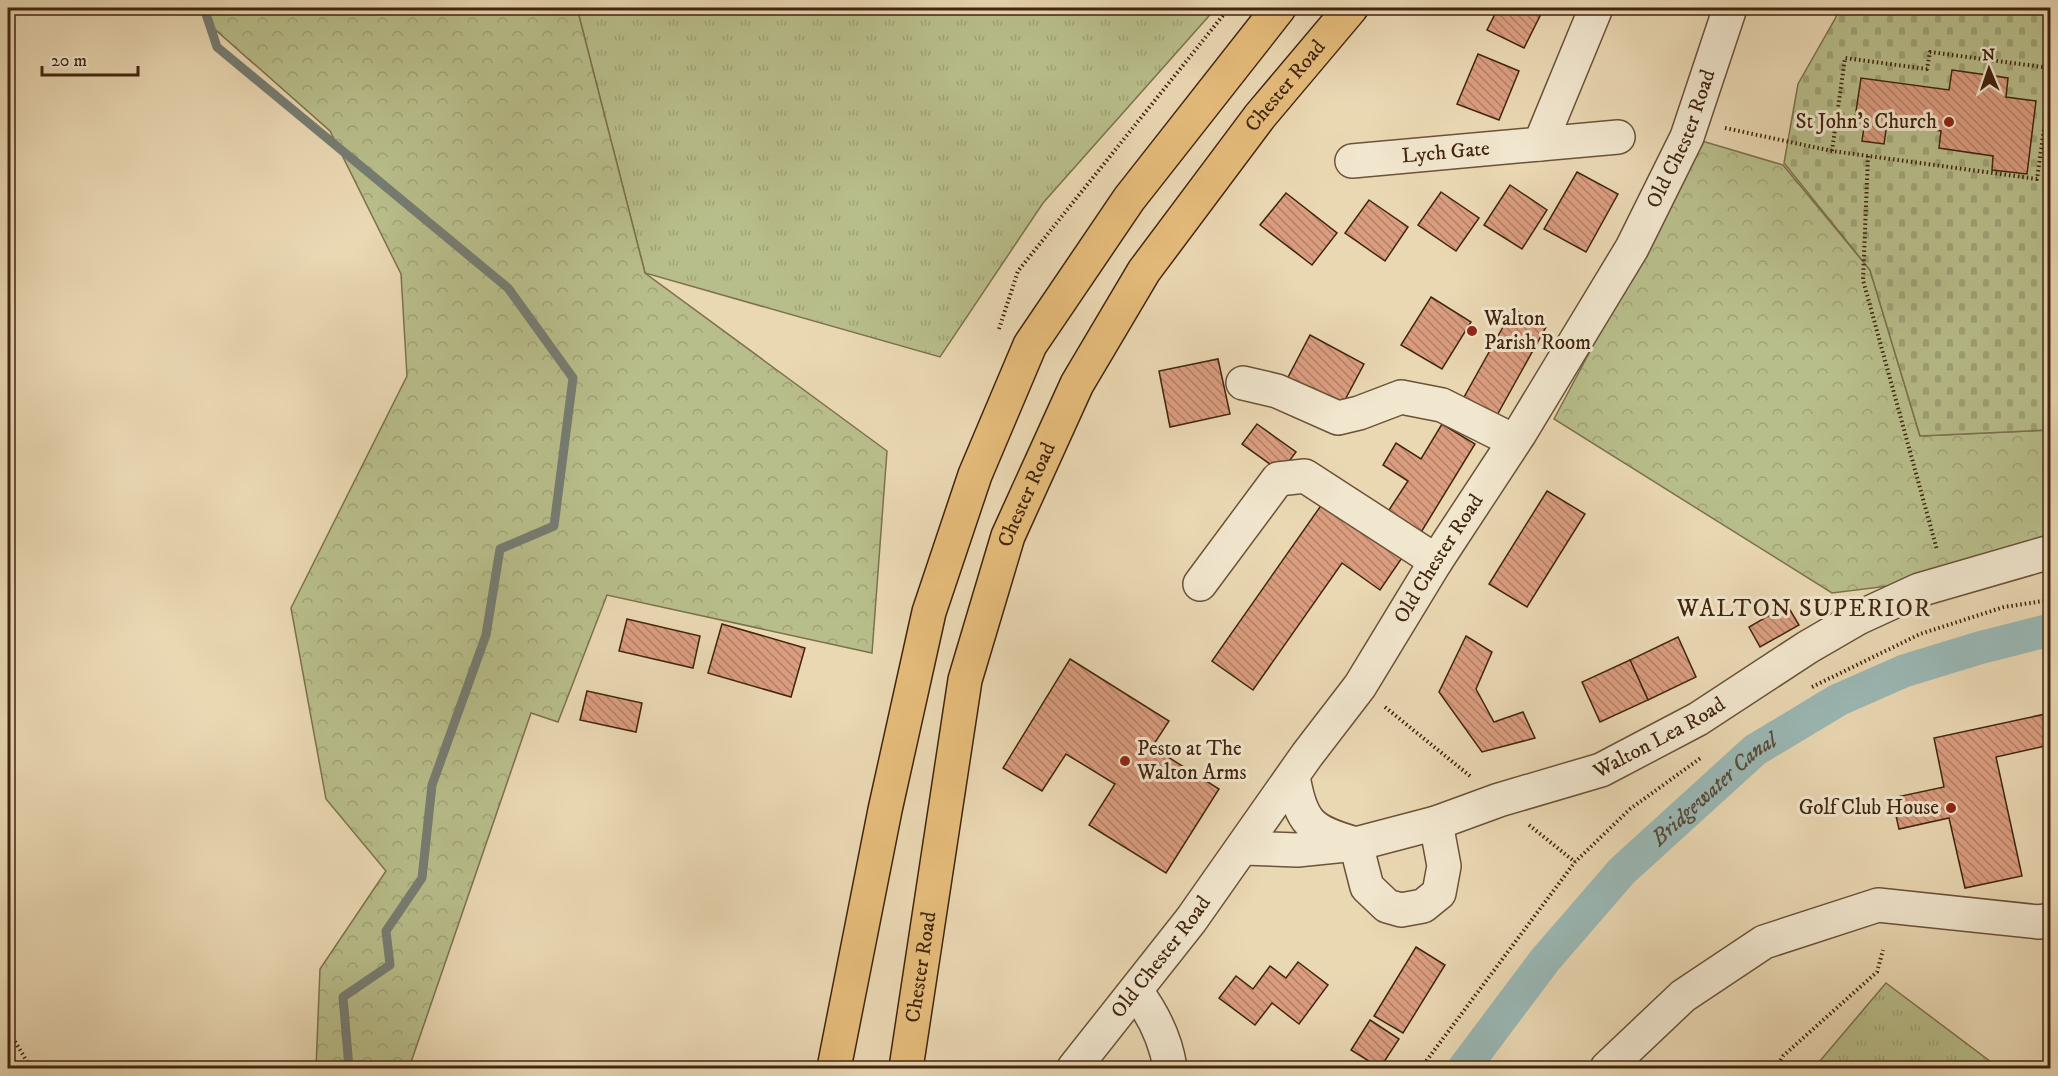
<svg xmlns="http://www.w3.org/2000/svg" width="2058" height="1076" font-family="'IM FELL DW Pica',serif">
<style>
.grass{fill:url(#grass-tufts);stroke:#7c724d;stroke-width:1.5}
.forest{fill:url(#forest-crowns);stroke:#7c724d;stroke-width:1.5}
.cemetery{fill:url(#cemetery-stones);stroke:#7c724d;stroke-width:1.5}
.lines{fill:none;stroke-linecap:round;stroke-linejoin:round}
.stream{stroke:#767d73;stroke-width:9}
.canal{stroke:#9ab8b5;stroke-width:33}
.building{fill:url(#building-back-hatch);stroke:#41250f;stroke-width:1.5}
.minor-casing{stroke:#6b5238;stroke-width:36}
.highway-casing{stroke:#41250f;stroke-width:36}
.path{stroke:#41250f;stroke-width:4;stroke-dasharray:1.5 3;stroke-linecap:butt}
.minor{stroke:#f1e6ce;stroke-width:33}
.highway{stroke:#e5bc7a;stroke-width:33}
.poi-dot{fill:#8f2418;stroke:#f1e6ce;stroke-width:2}
.labels{text-anchor:middle;dominant-baseline:central;stroke-width:6;stroke-linejoin:round;paint-order:stroke}
.street-label{font-size:21px;fill:#41250f;stroke:#f1e6ce}
.poi-label{font-size:21px;fill:#41250f;stroke:#f1e6ce;text-anchor:end}
.water-label{font-size:22px;font-style:italic;fill:#574a38;stroke:#f1e6ce}
.quarter-label{font-size:24px;letter-spacing:1.5px;fill:#41250f;stroke:#f1e6ce}
</style>
<defs>
<pattern id="grass-tufts" width="24" height="20" patternUnits="userSpaceOnUse" patternTransform="scale(1.5)"><rect width="24" height="20" fill="#b8be8b"/><path d="M3 7l-1-3M5 7V3M7 7l1-3M15 17l-1-3M17 17v-4M19 17l1-3" fill="none" stroke="#9fa377"/></pattern>
<pattern id="forest-crowns" width="20" height="18" patternUnits="userSpaceOnUse" patternTransform="scale(1.5)"><rect width="20" height="18" fill="#b8be8b"/><path d="M2 6a3 3 0 1 1 6 0M12 15a3 3 0 1 1 6 0" fill="none" stroke="#9fa377"/></pattern>
<pattern id="cemetery-stones" width="16" height="16" patternUnits="userSpaceOnUse" patternTransform="scale(1.5)"><rect width="16" height="16" fill="#b8be8b"/><path d="M2 7V4a2 2 0 0 1 4 0v3zM10 15v-3a2 2 0 0 1 4 0v3z" fill="#9fa377"/></pattern>
<pattern id="building-back-hatch" width="6" height="6" patternUnits="userSpaceOnUse" patternTransform="scale(1.5)"><rect width="6" height="6" fill="#db9d80"/><path d="M-1 5l2 2M0 0l6 6M5-1l2 2" fill="none" stroke="#b38067"/></pattern>
</defs>
<rect width="100%" height="100%" fill="#ead8b3"/>
<filter id="stains"><feTurbulence type="fractalNoise" baseFrequency=".00333" numOctaves="4"/><feColorMatrix values="0 0 0 0 .2 0 0 0 0 .09 0 0 0 0 .02 0 0 0 .5 -.17"/></filter>
<radialGradient id="worn" r=".72"><stop offset=".6" stop-color="#630" stop-opacity="0"/><stop offset="1" stop-color="#630" stop-opacity=".3"/></radialGradient>
<!-- grass -->
<g class="grass">
<path d="M577,8H1216L1043,203L940,357L645,273Z"/>
<path d="M1886,983L1999,1068H1814Z"/>
</g>
<!-- forest -->
<g class="forest">
<path d="M203,8H577L645,273L887,451L872,653L607,595L558,722L531,713L409,1068H316L320,969L386,871L326,799L291,608L407,376L401,274L330,131L210,25Z"/>
<path d="M1702,141L1783,165L1870,270L1920,436L2050,430V566L1832,593L1554,419Z"/>
</g>
<!-- cemetery -->
<path class="cemetery" d="M1837,8H2050V430L1920,436L1870,270L1784,163L1798,84L1836,17Z"/>
<g class="lines">
<!-- stream -->
<path class="stream" d="M204,8L217,47L508,288L573,378L554,526L500,549L486,635L432,785L422,878L386,931L390,965L343,997L349,1068"/>
<!-- canal -->
<path class="canal" id="s1" d="M1464,1068L1545,960L1622,871L1755,750L1838,700L1904,671L1979,648L2050,630"/>
</g>
<!-- building -->
<g class="building">
<path d="M1498,8H1544L1524,48L1487,30Z"/>
<path d="M1478,54L1519,71L1499,120L1457,104Z"/>
<path d="M1952,70L2008,78L2006,97L2036,101L2027,174L1992,170L1993,156L1939,148L1941,131L1887,123L1884,144L1862,141L1865,120L1855,118L1861,78L1949,90Z"/>
<path d="M1577,172L1618,194L1586,252L1544,229Z"/>
<path d="M1510,185L1547,210L1522,249L1484,225Z"/>
<path d="M1441,192L1479,218L1456,251L1418,225Z"/>
<path d="M1286,193L1337,233L1312,265L1260,225Z"/>
<path d="M1369,200L1408,227L1385,261L1345,233Z"/>
<path d="M1431,297L1471,322L1442,369L1401,345Z"/>
<path d="M1513,309L1546,327L1496,417L1463,399Z"/>
<path d="M1310,335L1364,364L1338,413L1284,385Z"/>
<path d="M1218,359L1230,414L1170,427L1159,371Z"/>
<path d="M1257,424L1296,452L1281,472L1242,444Z"/>
<path d="M1442,424L1475,444L1420,534L1387,513L1408,481L1383,465L1396,443L1421,459Z"/>
<path d="M1547,491L1585,514L1527,607L1489,584Z"/>
<path d="M1327,497L1406,552L1380,590L1342,563L1253,690L1212,661Z"/>
<path d="M1787,605L1799,625L1760,647L1749,627Z"/>
<path d="M627,619L700,636L693,668L619,651Z"/>
<path d="M722,624L805,648L791,697L708,673Z"/>
<path d="M1466,636L1492,652L1476,689L1494,722L1523,712L1535,738L1482,752L1439,692Z"/>
<path d="M1678,637L1696,677L1648,700L1630,660Z"/>
<path d="M1070,659L1169,721L1152,747L1219,789L1166,873L1089,825L1115,784L1066,754L1042,791L1003,768Z"/>
<path d="M1630,660L1648,700L1600,722L1582,682Z"/>
<path d="M587,691L642,703L636,732L580,720Z"/>
<path d="M2050,713V745L1996,757L2022,876L1965,888L1949,818L1899,829L1892,798L1944,787L1934,738Z"/>
<path d="M1416,947L1445,965L1403,1033L1374,1016Z"/>
<path d="M1298,962L1328,985L1299,1024L1272,1003L1255,1025L1219,998L1236,976L1253,989L1270,966L1286,978Z"/>
<path d="M1370,1020L1399,1039L1380,1068L1351,1050Z"/>
</g>
<g class="lines">
<defs>
<g id="minor">
<path d="M1540,144L1596,8"/>
<path id="s2" d="M1352,161L1618,137"/>
<path d="M1243,383L1277,391L1338,418L1359,413L1401,397L1442,405L1514,441"/>
<path d="M1200,584L1278,479L1305,476L1436,561"/>
<path d="M1293,776C1301,823 1310,831 1356,844L1367,887L1387,906L1401,910L1423,906L1439,893L1444,866L1436,823"/>
<path id="s3" d="M1244,848L1297,850L1356,844L1436,823L1499,800L1601,770L1698,719L1808,647L1858,618L1919,590L2050,552"/>
<path d="M1136,991C1153,1014 1166,1040 1170,1068"/>
<path id="s4" d="M1074,1068L1191,920L1307,755L1360,686L1436,561L1520,433L1632,248L1687,137L1730,8"/>
<path d="M1607,1068L1683,996L1764,942L1878,905L2039,922L2050,920"/>
</g>
<g id="highway">
<path d="M834,1068L885,810L929,612L975,475L1030,345L1129,199L1279,8"/>
<path id="s5" d="M906,1068L965,680L1008,536L1077,384L1144,271L1260,116L1351,8"/>
</g>
</defs>
<!-- minor casing -->
<use href="#minor" class="minor-casing"/>
<!-- highway casing -->
<use href="#highway" class="highway-casing"/>
<!-- path -->
<g class="path">
<path d="M1725,128L1832,151L2037,179L2050,86"/>
<path d="M1832,151L1845,58L1927,69L1930,52L2050,68"/>
<path d="M1868,156L1863,280L1937,550"/>
<path d="M999,329L1018,271L1229,8"/>
<path d="M1812,687L1920,634L2004,607L2050,600"/>
<path d="M1385,707L1470,776"/>
<path d="M1529,825L1575,862"/>
<path d="M8,1030L31,1068"/>
<path d="M1421,1068L1575,862L1630,809L1702,757"/>
<path d="M1776,1068L1783,1056L1877,972L1883,950"/>
</g>
<!-- minor -->
<use href="#minor" class="minor"/>
<!-- highway -->
<use href="#highway" class="highway"/>
</g>
<!-- markers -->
<g class="poi-dot">
<circle cx="1949" cy="122" r="6"/>
<circle cx="1472" cy="331" r="6"/>
<circle cx="1125" cy="761" r="6"/>
<circle cx="1951" cy="808" r="6"/>
</g>
<g class="labels">
<!-- street labels -->
<g class="street-label">
<text stroke="none"><textPath href="#s5" startOffset="1074">Chester Road</textPath></text>
<text stroke="none"><textPath href="#s4" startOffset="1113">Old Chester Road</textPath></text>
<text stroke="none"><textPath href="#s2" startOffset="94">Lych Gate</textPath></text>
<text stroke="none"><textPath href="#s5" startOffset="588">Chester Road</textPath></text>
<text stroke="none"><textPath href="#s4" startOffset="627">Old Chester Road</textPath></text>
<text stroke="none"><textPath href="#s3" startOffset="435">Walton Lea Road</textPath></text>
<text stroke="none"><textPath href="#s4" startOffset="141">Old Chester Road</textPath></text>
<text stroke="none"><textPath href="#s5" startOffset="102">Chester Road</textPath></text>
</g>
<!-- poi labels -->
<g class="poi-label">
<text x="1937" y="122">St John's Church</text>
<text x="1484" y="319" text-anchor="start">Walton<tspan x="1484" dy="24">Parish Room</tspan></text>
<text x="1137" y="749" text-anchor="start">Pesto at The<tspan x="1137" dy="24">Walton Arms</tspan></text>
<text x="1939" y="808">Golf Club House</text>
</g>
<!-- water labels -->
<g class="water-label">
<text stroke="none"><textPath href="#s1" startOffset="376">Bridgewater Canal</textPath></text>
</g>
<!-- quarter labels -->
<g class="quarter-label">
<text x="1804" y="609">WALTON SUPERIOR</text>
</g>
</g>
<!-- margin -->
<rect width="2058" height="1076" fill="none" stroke="#ead8b3" stroke-width="30"/>
<rect x="9" y="9" width="2040" height="1058" fill="none" stroke="#41250f" stroke-width="3"/>
<rect x="15" y="15" width="2028" height="1046" fill="none" stroke="#41250f" stroke-width="1.5"/>
<!-- north arrow -->
<g transform="translate(1989 69) rotate(358)" stroke="#f1e6ce" stroke-width="4.5" paint-order="stroke">
<path d="M0-4.5L10 22L0 15L-10 22Z" fill="#41250f"/>
<text y="-9" font-size="16" font-weight="bold" text-anchor="middle" fill="#41250f">N</text>
</g>
<!-- scale -->
<path d="M42 66v9h96v-9" fill="none" stroke="#41250f" stroke-width="3"/>
<text x="51" y="66" font-size="18" fill="#41250f" stroke="#f1e6ce" stroke-width="4.5" paint-order="stroke">20 m</text>
<rect width="100%" height="100%" filter="url(#stains)"/>
<rect width="100%" height="100%" fill="url(#worn)"/>
</svg>
